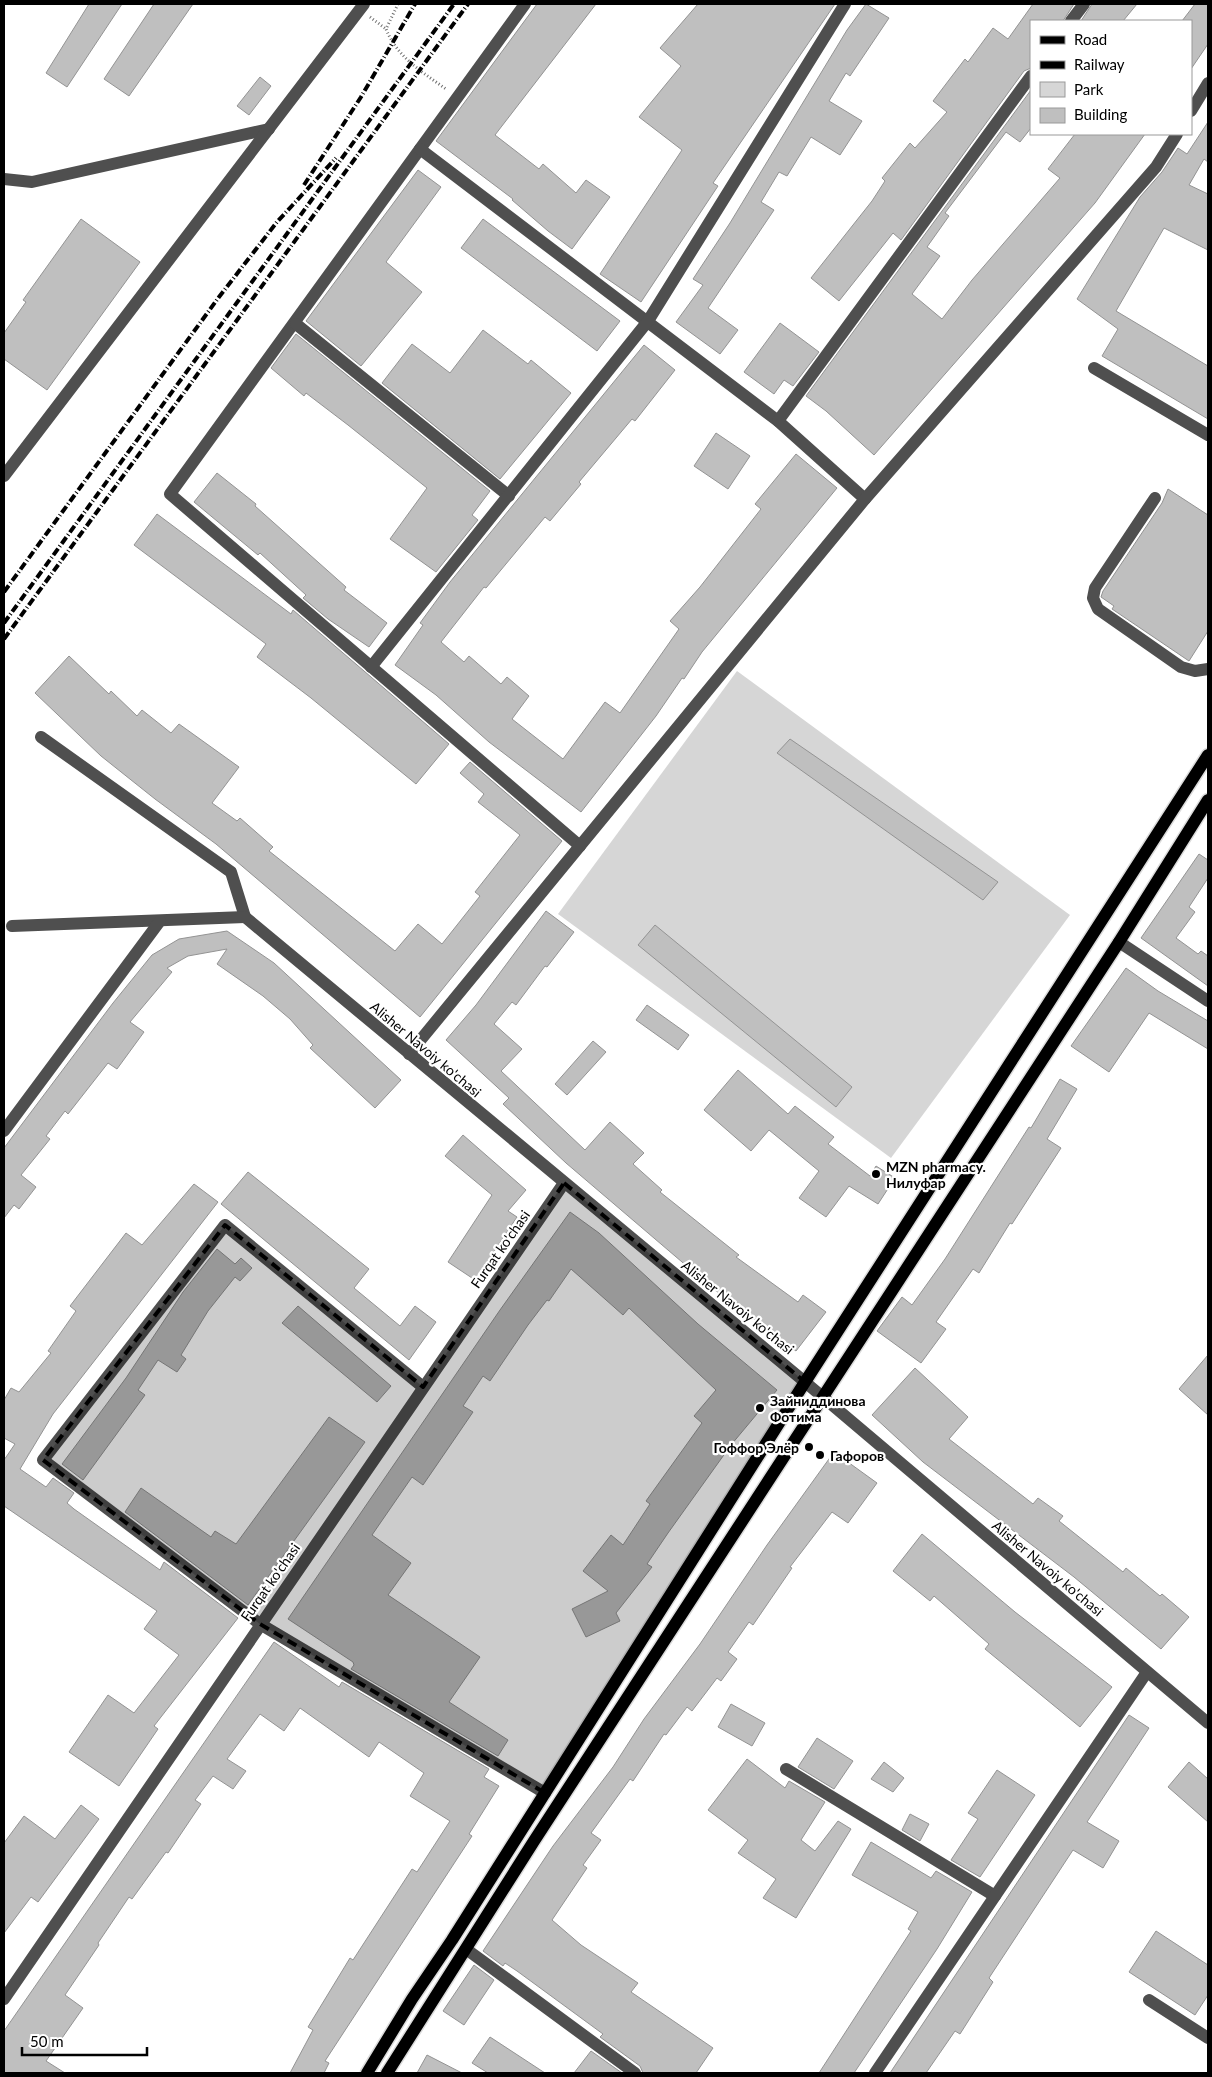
<svg xmlns="http://www.w3.org/2000/svg" width="1212" height="2077" font-family="Lato,sans-serif">
<style>
.green{fill:#d6d6d6}
.building{fill:#bfbfbf;stroke:#939393}
.lines{fill:none;stroke-linecap:round;stroke-linejoin:round}
.major-casing{stroke:#dbdbdb;stroke-width:15}
.path{stroke:#717171;stroke-width:3;stroke-dasharray:1 2.5;stroke-linecap:butt}
.minor{stroke:#4f4f4f;stroke-width:12}
.major{stroke:#000;stroke-width:12}
.rail{stroke:#000;stroke-width:4;stroke-dasharray:8 2.5 1 2.5;stroke-linecap:butt}
.marked{fill:#000;fill-opacity:0.2;stroke:#000;stroke-width:4;stroke-dasharray:10 6;stroke-linejoin:round}
.poi-dot{fill:#000;stroke:#fff;stroke-width:2}
.labels{text-anchor:middle;dominant-baseline:central;stroke-width:4.5;stroke-linejoin:round;paint-order:stroke}
.street-label{font-size:14px;fill:#000;stroke:#fff}
.poi-label{font-size:14px;font-weight:bold;fill:#000;stroke:#fff;text-anchor:start}
</style>
<rect width="100%" height="100%" fill="#fff"/>
<!-- green -->
<path class="green" d="M737,671L1070,915L891,1158L558,914Z"/>
<!-- building -->
<g class="building">
<path d="M89,4H122L67,87L46,73Z"/>
<path d="M154,4H193L129,96L104,79Z"/>
<path d="M537,4H596L495,135L539,169L543,164L576,193L586,180L610,197L572,249L548,231L512,200L513,199L436,141Z"/>
<path d="M698,4H835L713,183L718,186L641,302L600,274L682,150L639,117L681,66L660,48Z"/>
<path d="M866,4L889,18L850,76L846,73L829,101L862,121L840,155L811,137L787,176L779,172L761,202L774,210L708,308L738,330L720,354L676,322L703,285L693,279L730,223L847,30Z"/>
<path d="M1033,4H1074L1063,21H1031V68L1024,71L901,240L893,233L839,301L811,278L872,201L885,181L882,178L910,143L915,148L947,112L933,101L965,59L968,62L993,28L1008,39Z"/>
<path d="M1092,4H1137L1123,21H1081Z"/>
<path d="M1195,4H1208V44L1191,69V21H1182Z"/>
<path d="M260,77L271,86L249,115L237,106Z"/>
<path d="M1031,90V128L1020,142L1006,132L945,213L949,216L927,247L940,256L912,294L942,319L972,280L1060,178L1048,169L1075,134H1145L1095,203L874,455L826,411L806,396Z"/>
<path d="M1208,122V162L1204,159L1189,185L1208,194V250L1164,228L1116,311L1208,366V419L1102,356L1118,329L1077,299L1140,197L1162,172L1178,148L1187,154Z"/>
<path d="M418,170L441,187L386,262L422,292L361,366L306,321Z"/>
<path d="M81,219L140,262L47,390L4,359V333L26,302L23,300Z"/>
<path d="M483,219L620,321L597,351L461,248Z"/>
<path d="M780,323L819,352L793,386L784,380L774,394L744,372Z"/>
<path d="M483,330L528,364L531,360L571,393L500,479L382,383L412,344L450,373Z"/>
<path d="M296,334L490,491L472,515L478,520L436,572L390,539L427,488L348,425L306,393L304,396L271,368Z"/>
<path d="M644,345L675,370L635,421L632,419L579,482L581,484L550,521L545,517L486,588L484,587L441,642L464,662L469,656L501,684L507,677L529,696L512,719L563,759L605,702L620,713L679,629L670,621L700,587L761,509L755,504L796,454L837,488L702,652L684,679L682,678L656,716L581,812L489,742L436,695L395,665L423,625L420,623L450,582Z"/>
<path d="M716,433L750,456L728,489L694,466Z"/>
<path d="M217,473L256,504L255,506L346,587L344,590L387,623L369,647L328,619L303,598L306,595L260,553L258,555L194,502Z"/>
<path d="M1168,489L1208,515V631L1189,661L1112,609L1114,606L1101,597L1103,591L1162,503Z"/>
<path d="M157,514L291,614L293,610L449,744L416,784L311,698L257,657L266,644L134,545Z"/>
<path d="M69,656L109,694L111,691L137,716L142,710L171,733L179,724L239,767L212,803L237,821L240,818L273,847L269,851L395,951L418,924L442,944L480,896L475,892L520,835L478,802L484,794L460,773L470,762L562,841L420,1017L216,844L155,799L101,756L35,693Z"/>
<path d="M790,739L998,882L983,900L777,753Z"/>
<path d="M1199,854L1208,860V878L1189,907L1195,912L1176,938L1198,954L1201,951L1208,956V986L1141,938Z"/>
<path d="M546,911L574,932L547,967L545,966L516,1005L512,1002L494,1024L522,1049L501,1071L585,1150L610,1122L644,1153L633,1164L662,1190L660,1192L739,1255L736,1257L798,1302L803,1295L826,1312L796,1351L716,1291L566,1163L503,1104L509,1098L446,1040L476,1005Z"/>
<path d="M655,925L852,1087L836,1107L638,945Z"/>
<path d="M227,931L274,963L401,1080L375,1108L310,1048L313,1045L290,1019L263,996L217,964L227,949L188,956L167,968L172,972L130,1022L144,1032L117,1069L108,1063L68,1114L65,1111L46,1136L50,1139L21,1175L36,1187L19,1209L14,1205L4,1218V1148L113,1003L152,955L179,939Z"/>
<path d="M1126,968L1158,991L1208,1021V1049L1149,1013L1109,1072L1071,1046Z"/>
<path d="M647,1005L689,1035L678,1050L636,1020Z"/>
<path d="M593,1041L606,1052L567,1095L555,1084Z"/>
<path d="M738,1070L788,1114L795,1106L834,1137L828,1144L870,1176L876,1166L895,1178L878,1204L849,1186L826,1217L799,1198L819,1171L769,1130L751,1151L704,1110Z"/>
<path d="M1060,1079L1077,1089L1047,1139L1061,1148L1012,1224L1010,1223L979,1273L973,1269L936,1322L946,1329L921,1363L877,1331L902,1297L912,1305L945,1259L1029,1127L1031,1128Z"/>
<path d="M463,1135L526,1190L508,1211L517,1217L475,1280L448,1262L492,1195L445,1156Z"/>
<path d="M248,1172L369,1269L354,1288L400,1326L415,1306L436,1322L409,1360L221,1204Z"/>
<path d="M194,1184L218,1202L53,1414L20,1469L46,1487L53,1478L74,1493L67,1503L74,1509L160,1570L164,1562L238,1618L154,1726L158,1729L119,1786L69,1752L108,1695L134,1713L179,1655L144,1629L157,1611L4,1506V1460L15,1444L4,1438V1400L11,1388L19,1392L51,1353L48,1351L76,1311L70,1306L126,1233L142,1245Z"/>
<path d="M570,1212L599,1233L698,1324L777,1390L731,1445L668,1533L647,1564L652,1567L616,1613L620,1621L586,1637L572,1609L608,1591L583,1571L611,1535L623,1545L650,1504L646,1501L702,1423L694,1416L716,1390L629,1308L623,1315L571,1269L549,1301L547,1300L528,1325L490,1381L483,1376L463,1406L473,1412L423,1485L412,1477L372,1535L411,1563L388,1595L480,1657L449,1702L508,1740L498,1756L351,1669L354,1665L353,1662L288,1619L500,1310Z"/>
<path d="M217,1249L235,1264L241,1258L252,1268L240,1281L235,1277L208,1311L181,1355L186,1359L177,1372L158,1360L138,1390L145,1395L83,1480L62,1464L126,1378L183,1292Z"/>
<path d="M298,1306L391,1386L377,1402L282,1323Z"/>
<path d="M1208,1355V1415L1179,1389Z"/>
<path d="M915,1368L968,1417L949,1439L1033,1504L1038,1498L1063,1516L1059,1521L1123,1572L1126,1568L1160,1596L1162,1594L1189,1617L1161,1649L1074,1577L923,1462L872,1415Z"/>
<path d="M329,1417L365,1442L248,1605L125,1512L141,1488L211,1537L215,1531L236,1544Z"/>
<path d="M834,1452L877,1483L848,1523L832,1512L790,1567L792,1568L753,1625L749,1622L728,1652L737,1659L721,1681L717,1678L692,1711L687,1707L666,1735L664,1734L633,1781L630,1779L591,1833L601,1840L583,1865L587,1868L552,1920L581,1945L638,1983L631,1992L713,2048L696,2073H643L640,2066L600,2037L603,2034L517,1971L505,1963L503,1966L483,1951L553,1846L613,1767L644,1719L700,1644L767,1545Z"/>
<path d="M922,1534L1015,1612L1112,1687L1080,1727L985,1649L989,1644L934,1596L930,1601L893,1571Z"/>
<path d="M274,1642L339,1687L342,1682L489,1769L484,1777L499,1786L469,1834L472,1836L325,2061L329,2063L324,2073H290L313,2030L308,2027L350,1958L353,1960L412,1869L417,1872L450,1821L410,1796L424,1773L379,1742L369,1757L300,1708L284,1731L260,1714L227,1759L246,1771L233,1789L213,1776L195,1800L201,1804L168,1853L166,1852L132,1899L129,1897L98,1943L99,1945L65,1995L83,2008L46,2061L65,2073H4V2031Z"/>
<path d="M731,1704L765,1723L752,1746L718,1727Z"/>
<path d="M1129,1715L1149,1728L1087,1822L1119,1841L1103,1868L1073,1850L989,1978L993,1982L960,2034L955,2031L926,2073H890Z"/>
<path d="M817,1738L853,1761L834,1789L798,1767Z"/>
<path d="M747,1759L785,1788L789,1781L825,1802L801,1840L815,1851L838,1821L851,1829L796,1918L763,1898L776,1879L738,1853L748,1840L708,1810Z"/>
<path d="M884,1762L904,1778L893,1792L871,1779Z"/>
<path d="M1189,1762L1208,1779V1822L1168,1787Z"/>
<path d="M997,1770L1035,1795L980,1877L951,1860L978,1819L968,1813Z"/>
<path d="M81,1805L99,1819L38,1902L31,1897L4,1933V1843L24,1816L55,1839Z"/>
<path d="M910,1814L929,1824L920,1841L902,1830Z"/>
<path d="M871,1842L931,1878L936,1871L972,1892L937,1949L854,2073H819L911,1931L908,1929L918,1912L852,1875Z"/>
<path d="M1156,1931L1208,1965V1995L1195,2015L1129,1972Z"/>
<path d="M474,1965L494,1980L464,2025L443,2011Z"/>
<path d="M490,2037L545,2073H488L472,2063Z"/>
<path d="M591,2051L622,2073H574Z"/>
<path d="M427,2055L462,2073H417Z"/>
</g>
<g class="lines">
<defs>
<g id="major">
<path d="M367,2073L412,1999L452,1940L805,1382L1208,755"/>
<path d="M387,2073L534,1841L1119,942L1208,800"/>
</g>
</defs>
<!-- major casing -->
<use href="#major" class="major-casing"/>
<!-- path -->
<g class="path">
<path d="M398,4L386,29C397,57 422,72 446,89"/>
<path d="M370,17L386,29"/>
</g>
<!-- minor -->
<g class="minor">
<path d="M525,4L170,494L580,846"/>
<path d="M1071,21L1084,4"/>
<path d="M1191,111L1208,83"/>
<path d="M420,149L778,421L865,499"/>
<path d="M4,179L32,182L269,129"/>
<path d="M296,324L509,496"/>
<path d="M1094,368L1208,435"/>
<path d="M778,421L1031,76"/>
<path d="M4,476L364,4"/>
<path d="M1155,498L1095,588L1093,598L1098,609L1181,667L1195,671L1208,669"/>
<path d="M371,667L648,321L845,4"/>
<path d="M41,737L231,872L245,917"/>
<path d="M245,917L805,1382L1208,1723"/>
<path d="M12,926L245,917"/>
<path d="M1119,942L1208,1001"/>
<path d="M409,1054L865,499L1156,167L1177,134"/>
<path d="M4,1131L160,921"/>
<path d="M423,1387L225,1225L43,1460L260,1624L545,1793"/>
<path d="M786,1769L995,1896"/>
<path d="M466,1949L635,2073"/>
<path d="M4,1999L564,1183"/>
<path d="M1149,2000L1208,2038"/>
<path d="M875,2073L1147,1672"/>
</g>
<!-- major -->
<use href="#major" class="major"/>
<!-- rail -->
<g class="rail">
<path d="M304,185L361,97L415,4"/>
<path d="M4,592L219,297L277,222L336,158"/>
<path d="M4,623L454,4"/>
<path d="M4,639L468,4"/>
</g>
</g>
<!-- marked area -->
<path class="marked" d="M564,1183L805,1382L545,1793L260,1624L43,1460L225,1225L423,1387Z"/>
<!-- markers -->
<g class="poi-dot">
<circle cx="876" cy="1174" r="5"/>
<circle cx="760" cy="1408" r="5"/>
<circle cx="809" cy="1447" r="5"/>
<circle cx="820" cy="1455" r="5"/>
</g>
<g class="labels">
<!-- street labels -->
<g class="street-label">
<text transform="translate(426 1049) rotate(40)">Alisher Navoiy ko'chasi</text>
<text transform="translate(500 1249) rotate(-55)">Furqat ko'chasi</text>
<text transform="translate(738 1307) rotate(39)">Alisher Navoiy ko'chasi</text>
<text transform="translate(1048 1568) rotate(40)">Alisher Navoiy ko'chasi</text>
<text transform="translate(270 1582) rotate(-55)">Furqat ko'chasi</text>
</g>
<!-- poi labels -->
<g class="poi-label">
<text x="886" y="1166">MZN pharmacy.<tspan x="886" dy="16">Нилуфар</tspan></text>
<text x="770" y="1400">Зайниддинова<tspan x="770" dy="16">Фотима</tspan></text>
<text x="799" y="1447" text-anchor="end">Гоффор Элёр</text>
<text x="830" y="1455">Гафоров</text>
</g>
</g>
<!-- border -->
<rect width="1212" height="2077" fill="none" stroke="#000000" stroke-width="10"/>
<!-- legend -->
<rect x="1030" y="20" width="162" height="115" fill="#ffffff" stroke="#999999"/>
<rect x="1040" y="36" width="25" height="8" fill="#000000" stroke="#999999"/>
<text x="1074" y="45" font-size="15" fill="#000000">Road</text>
<rect x="1040" y="61" width="25" height="8" fill="#000000" stroke="#999999"/>
<text x="1074" y="70" font-size="15" fill="#000000">Railway</text>
<rect x="1040" y="82" width="25" height="15" fill="#d6d6d6" stroke="#999999"/>
<text x="1074" y="95" font-size="15" fill="#000000">Park</text>
<rect x="1040" y="108" width="25" height="15" fill="#bfbfbf" stroke="#999999"/>
<text x="1074" y="120" font-size="15" fill="#000000">Building</text>
<!-- scale -->
<path d="M22 2047v8h125v-8" fill="none" stroke="#000000" stroke-width="2.5"/>
<text x="30" y="2047" font-size="15" fill="#000000" stroke="#ffffff" stroke-width="4" paint-order="stroke">50 m</text>
</svg>
